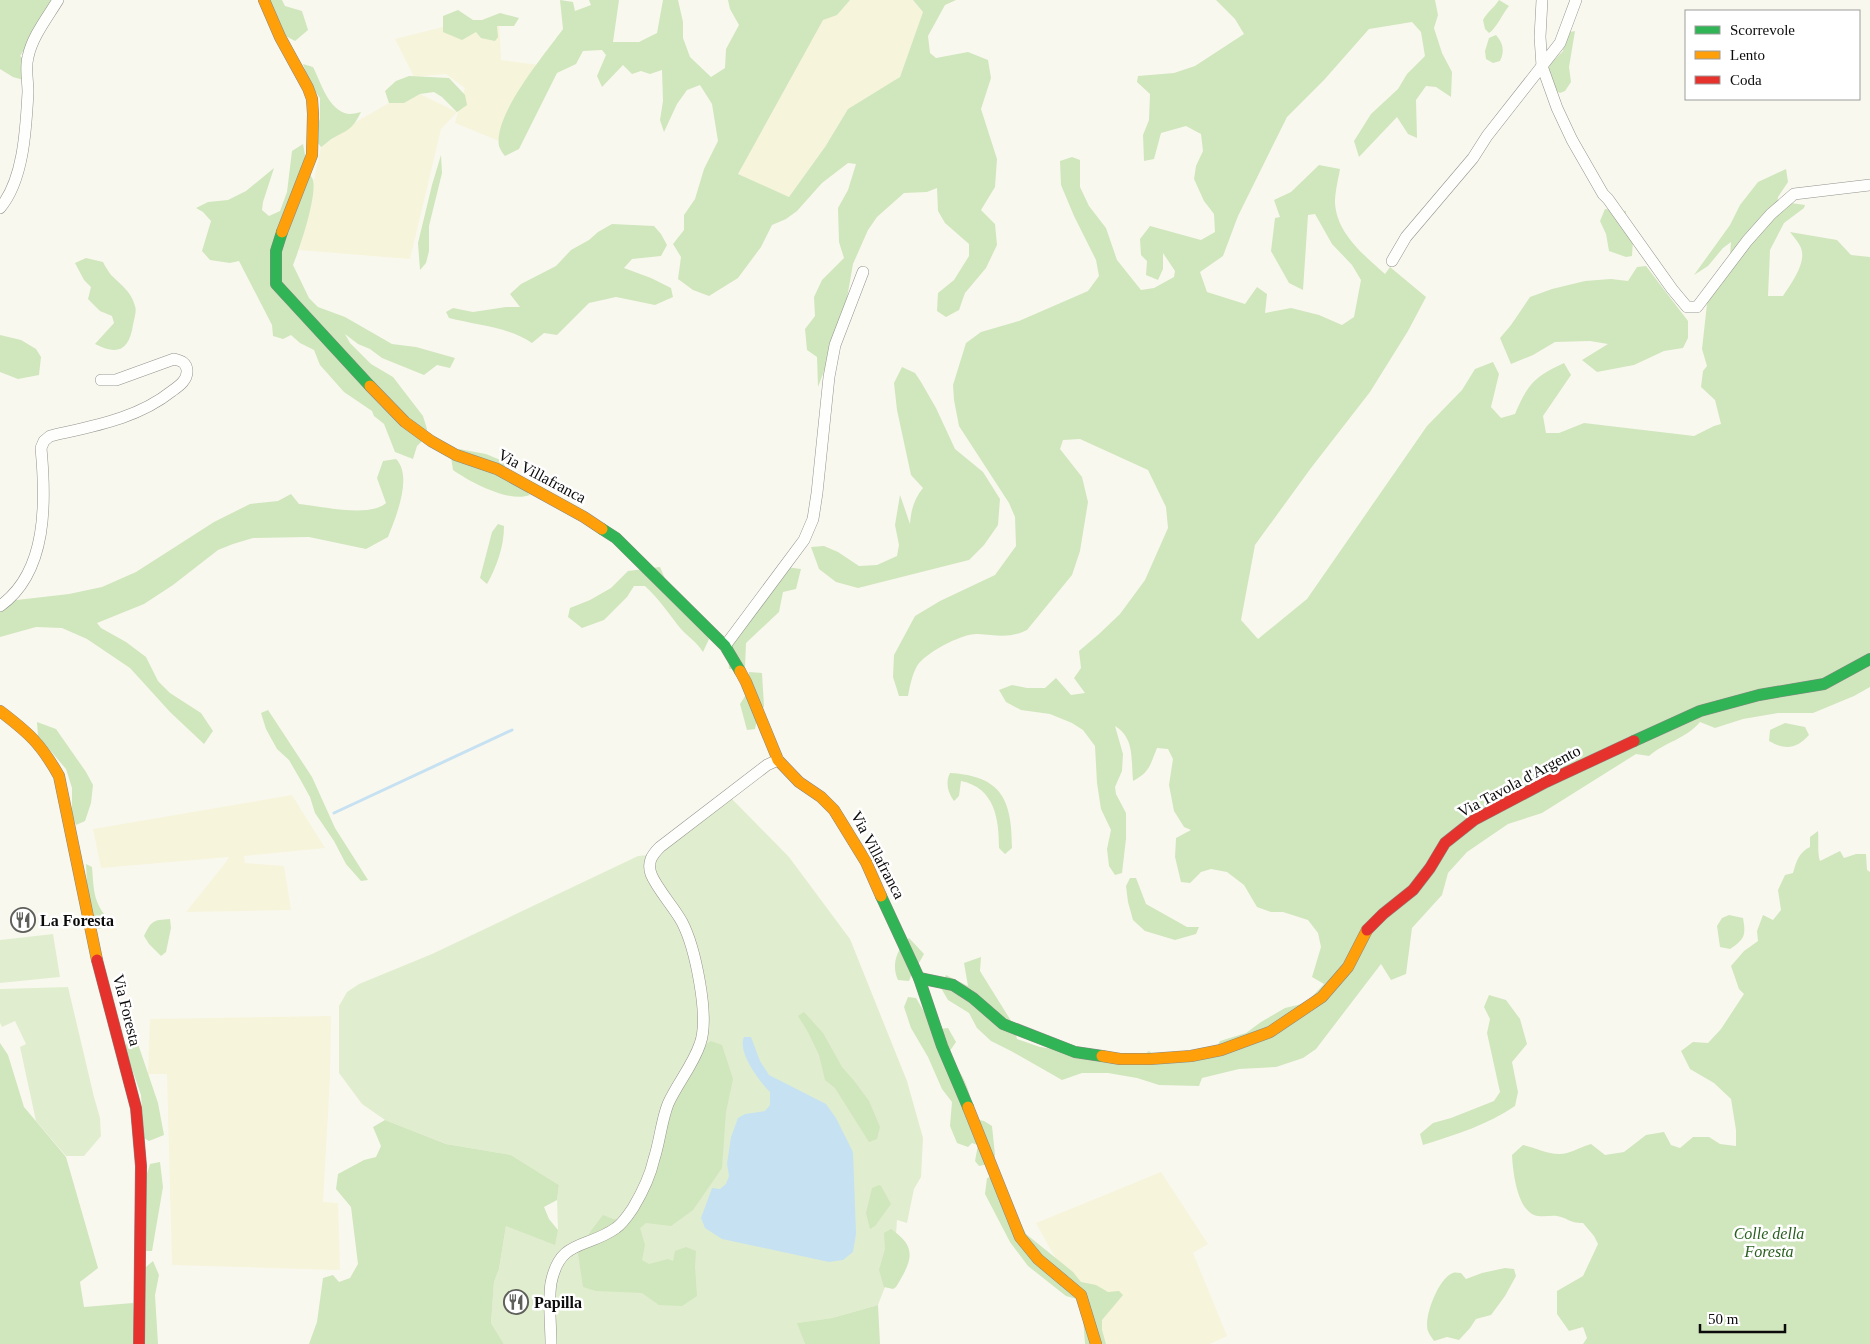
<svg xmlns="http://www.w3.org/2000/svg" width="1870" height="1344" font-family="'Times New Roman',serif">
<style>
.farmland{fill:#f6f4db}
.green{fill:#e0eecf}
.forest{fill:#d0e6bd}
.water{fill:#c6e1f2}
.lines{fill:none;stroke-linecap:round;stroke-linejoin:round}
.stream{stroke:#c6e1f2;stroke-width:3}
.street-casing{stroke:#92928d;stroke-width:12}
.fast-casing{stroke:#898884;stroke-width:12}
.slow-casing{stroke:#898884;stroke-width:12}
.jam-casing{stroke:#898884;stroke-width:12}
.street{stroke:#fefefc;stroke-width:11}
.fast{stroke:#30b455;stroke-width:11}
.slow{stroke:#ff9f0a;stroke-width:11}
.jam{stroke:#e5322d;stroke-width:11}
.labels{text-anchor:middle;dominant-baseline:central;stroke-width:5;stroke-linejoin:round;paint-order:stroke}
.street-label{font-size:16px;fill:#0b0b0b;stroke:#fff}
.poi-label{font-size:16px;font-weight:bold;fill:#0b0b0b;stroke:#fff;text-anchor:start}
.park-label{font-size:16px;font-style:italic;fill:#285f1e;stroke:#fff}
</style>
<rect width="100%" height="100%" fill="#f9f8ee"/>
<!-- farmland -->
<g class="farmland">
<path d="M850,0H913L923,12L900,77L848,109L825,147L789,197L738,174L823,19L837,15Z"/>
<path d="M499,17L501,60L547,66L506,144L455,123L465,88L446,74L414,77L395,39L447,26Z"/>
<path d="M420,94L457,112L441,129L410,259L299,250L321,147L356,122L389,103H404Z"/>
<path d="M292,795L325,848L244,856L245,863L284,866L291,910L186,912L226,862L229,857L101,868L93,829Z"/>
<path d="M331,1016L330,1078L323,1202L338,1203L340,1270L172,1265L167,1074H148L150,1019Z"/>
<path d="M1161,1172L1208,1244L1193,1253L1227,1336L1210,1344H1107L1077,1278L1068,1281L1036,1223Z"/>
</g>
<!-- green -->
<g class="green">
<path d="M732,799L789,857L850,939L907,1081L923,1138L921,1177L914,1189L907,1223L897,1220L894,1264L878,1305L832,1318L798,1323L805,1344H504L491,1323L494,1282L499,1269L506,1226L558,1230L557,1200L559,1185L511,1155L446,1144L385,1120L362,1104L339,1073V1006L347,992L359,984L432,954L638,856L659,854Z"/>
<path d="M53,934L60,977L0,983V940Z"/>
<path d="M68,987L94,1097L100,1118L101,1136L84,1156H66L36,1121L20,1047L26,1044L15,1021L2,1027L0,1023V989Z"/>
</g>
<!-- forest -->
<g class="forest">
<path d="M0,0H56L20,56L25,60L27,81L13,77L0,69Z"/>
<path d="M269,0H282L285,6L302,11L308,30L295,41L282,34Z"/>
<path d="M560,0L573,2L575,11L591,5L589,0H619L613,42H639L657,33L663,0H678L683,22V38L690,57L711,77L725,68L726,49L739,25L730,9L728,0H850L837,15L823,20L738,174L789,197L825,147L848,109L900,77L923,12L913,0H956L945,5L928,36L930,53L936,58L968,52L988,60L991,78L981,109L997,159L995,187L981,210L995,224L997,245L986,268L965,293L959,310L946,317L937,311L938,293L954,280L969,256V244L945,223L938,211L937,188L927,192L904,193L877,217L868,230L853,264L846,304L830,355L818,387L817,357L807,350L805,329L815,316L814,297L822,280L844,258L839,242L838,208L848,190L856,164L848,163L822,183L797,211L786,219L772,225L761,247L738,278L709,296L693,290L678,279L681,257L673,244L684,230V215L695,199L704,169L718,141L712,104L700,85L687,90L677,104L664,132L660,120L663,101L662,70L650,74L641,71L632,74L623,65L602,87L597,76L606,55L602,50L583,51L576,64L557,73L519,149L505,156C503,154 500,149 499,146C493,115 545,54 563,29Z"/>
<path d="M1216,0H1435L1438,15L1434,28L1442,53L1452,72L1451,97L1436,87L1426,86L1416,100L1417,138L1408,134L1397,117L1359,157L1354,141L1371,114L1398,89L1407,74L1425,56L1421,32L1412,22L1369,29L1324,80L1287,117L1238,216L1223,256L1200,272L1207,292L1245,304L1257,287L1267,294L1265,313L1291,308L1319,315L1342,325L1354,317L1361,280L1352,265L1332,244L1315,214L1308,215L1303,290L1289,283L1271,251L1275,218L1280,217L1274,200L1291,192L1319,165L1340,169C1338,180 1335,192 1335,203C1337,234 1364,255 1385,274L1390,267L1426,297L1408,331L1370,392L1311,468L1255,545L1241,620L1258,639L1307,599L1427,426L1462,390L1475,369L1493,362L1499,374L1491,407L1501,418L1515,414C1528,384 1534,377 1564,363L1571,375L1543,416L1546,433H1559L1584,423L1694,436L1714,426L1721,424L1715,400L1701,387L1703,371L1707,366L1702,349L1708,295L1730,255L1731,242L1723,248L1708,266L1694,275L1730,225L1740,205L1758,182L1786,169L1788,182L1778,197L1776,210L1791,203L1805,205L1804,208L1784,223L1770,250L1768,296H1783C1790,285 1807,263 1801,248C1799,243 1794,237 1790,232L1837,240L1851,255L1870,257V687L1854,696L1813,713H1778L1743,719L1715,728L1700,722C1686,739 1665,742 1649,756L1636,754L1542,813L1508,824L1467,852L1448,873L1442,895L1412,928L1406,974L1391,980L1381,964L1316,1049L1303,1058L1276,1067L1239,1069L1202,1078L1199,1086L1159,1085L1137,1078L1108,1073H1082L1062,1080L1011,1051L991,1041L977,1028L969,1013L948,1000L941,988L946,975L968,986L964,963L981,957L980,971L1013,1024L1017,1039L1040,1047L1135,1061L1149,1051L1163,1063L1212,1055L1220,1041L1246,1033L1261,1022L1285,1008L1306,1003L1324,984L1312,977L1321,947L1318,933L1308,920L1283,912H1271L1257,907L1244,885L1227,872L1211,869L1201,872L1190,883L1181,882L1175,857L1176,838L1191,830L1184,827L1174,811L1169,785L1173,759L1168,749L1157,748C1150,765 1150,772 1133,781C1131,760 1135,738 1115,726L1123,754L1122,771L1115,787L1116,794L1126,813V839L1122,873L1115,875L1109,866L1107,849L1111,830L1101,809L1097,783L1095,746L1083,730L1072,723L1050,714L1021,710L1006,702L999,690L1012,685L1027,688H1045L1056,678L1071,695L1085,693L1074,678L1081,668L1079,651L1099,634L1120,614L1145,580L1168,528L1166,507L1148,470L1080,439L1063,440L1060,449L1082,477L1088,502L1080,551L1072,575L1027,630C1009,639 996,635 978,634C962,633 925,653 917,666C912,675 910,686 908,696H899L893,677L894,655L915,616L940,601L995,575L1016,546L1015,517L1009,503L959,426L954,400L953,385L966,343L981,332L1019,321L1088,291L1099,276L1096,260L1074,216L1061,185L1060,161L1072,157L1080,160V187L1089,206L1106,228L1117,260L1141,290L1154,288L1174,277L1175,271L1163,253V269L1158,280L1146,275L1147,261L1141,255L1140,239L1150,226L1201,240L1215,232L1214,214L1204,201L1194,179L1196,166L1203,151L1201,134L1186,126L1161,133L1154,159L1144,161L1143,135L1149,120L1150,94L1137,82L1138,76L1174,73L1195,66L1244,34L1235,19Z"/>
<path d="M1499,0L1509,6C1503,13 1496,29 1489,33L1485,29L1483,20C1487,12 1494,8 1499,0Z"/>
<path d="M458,10L473,20H482L500,13L519,18L514,26H497L498,37L495,41L481,38L476,32L462,40L443,32V16Z"/>
<path d="M1575,31L1569,67L1571,82L1565,91L1560,93L1549,87L1545,74L1552,62L1563,51L1565,33Z"/>
<path d="M1496,35C1503,43 1505,51 1500,61L1493,63L1486,59L1485,51L1489,38Z"/>
<path d="M303,64L313,67C321,82 328,111 349,114C352,114 357,113 361,112C353,128 350,129 335,137C330,139 326,144 321,147L314,138L320,118V98L310,84Z"/>
<path d="M409,76L449,78L465,95L467,105L457,112L442,97L434,92L420,94L404,103H389L385,91L396,81Z"/>
<path d="M303,144L305,155L304,167C306,170 312,176 313,180C317,196 300,248 293,265L309,298L318,307L345,317L392,344L416,347L455,358L450,368L437,365L424,375L382,358L370,349L358,344L345,334L350,343L371,364L393,377L423,416L427,429L424,439L417,446L413,459L395,452L384,424L374,416L372,411L344,392L320,365L314,350L300,343L291,335L283,339L273,336L272,325L239,261L230,263L210,260L202,251L211,221L203,212L196,208L208,202L228,200L246,191L274,168L263,202L262,210L269,216L280,211L287,192L292,151Z"/>
<path d="M441,155L442,173L429,226V251L426,263L420,270L418,243L432,185Z"/>
<path d="M1605,209L1626,211L1625,233L1633,240L1632,256L1626,257L1609,251L1606,234L1600,221Z"/>
<path d="M612,224L654,226L661,234L667,245L661,256L632,259L624,268L651,278L671,288L673,297L655,305L616,297L589,303L557,335L544,333L532,343C509,327 476,325 449,318L446,312L453,308L473,312L506,307H520L510,294L521,284L556,266L571,250L589,240L598,232Z"/>
<path d="M86,258L103,262C105,266 108,271 111,275C121,285 131,291 135,306C137,311 134,319 133,325C129,350 118,356 95,344L114,323L112,316L100,311L88,299L91,287L84,280L75,263Z"/>
<path d="M1646,266L1688,321V338L1683,348L1664,351L1634,365L1597,372L1582,360L1608,344L1590,341L1555,342L1533,355L1511,364L1500,338L1511,325L1530,297L1552,289L1585,281L1611,279L1628,281L1637,267Z"/>
<path d="M0,335L21,340L36,349L41,357L39,375L18,379L0,372Z"/>
<path d="M902,367L915,373L921,382L936,408L955,449L983,472L1000,499L998,525L984,545L969,560L858,588L836,582L819,569L811,547L824,546L838,552L859,566L877,565L897,556L899,545L895,525L900,495L910,524C911,510 914,499 923,488L911,475L897,410L894,383Z"/>
<path d="M459,449L486,454L505,462L504,471L530,495C509,503 470,482 453,470L451,457Z"/>
<path d="M396,459C413,476 396,517 388,537L366,549L309,537L253,538L233,544L218,550L173,585L144,604L97,623L101,628L126,642L146,657L158,681L170,693L201,713L213,731L204,744L170,712L130,668L87,639L62,628L36,627L0,637V603L8,601L69,594L102,587L136,572L214,522L250,504L278,501L291,494L299,504C321,506 369,518 386,503L377,478L383,461Z"/>
<path d="M498,524L504,526C504,546 497,566 487,584L480,578L492,532Z"/>
<path d="M660,567L669,588L709,639L703,652C696,641 689,638 681,629C669,614 659,599 645,586H634L627,597L604,620L582,628L568,617L570,608L590,600L611,588L628,571Z"/>
<path d="M786,567L801,569L796,589L783,592L779,612L746,643L745,668L729,669L728,649Z"/>
<path d="M749,672L762,673L764,706L757,720L755,729L747,730L740,704L747,693Z"/>
<path d="M268,710L312,777L335,828L368,880L361,881L346,864L334,841L315,813L310,797L300,779L289,760L277,749L266,729L261,713Z"/>
<path d="M37,722L56,729L86,772L93,785L91,803L85,821L76,825L72,814V788L66,769L38,736Z"/>
<path d="M1785,723L1805,727L1809,735C1797,748 1786,751 1769,741L1770,730Z"/>
<path d="M950,773C1002,776 1012,800 1012,848L1005,854L999,848C999,819 995,788 961,781L959,796L954,801C948,793 945,782 950,773Z"/>
<path d="M1818,831C1819,841 1817,852 1820,861L1840,851L1844,858L1856,854H1866L1867,870L1870,872V1344H1583L1587,1338L1583,1327L1569,1331L1557,1314V1291L1583,1276L1598,1244L1594,1236L1583,1223C1568,1223 1569,1218 1557,1216C1550,1215 1542,1218 1534,1215C1517,1208 1513,1172 1512,1155L1523,1145C1538,1148 1552,1157 1567,1153C1575,1151 1583,1146 1591,1144L1605,1155L1624,1152L1646,1135L1664,1132L1671,1145L1680,1148L1693,1137H1709L1720,1144L1736,1146V1130L1731,1099L1714,1083L1690,1069L1681,1051L1693,1042L1708,1043L1721,1029L1744,994L1739,989L1731,966L1744,951L1758,941L1757,931L1763,915L1773,920L1781,910L1778,890L1785,875L1793,873C1796,862 1799,852 1810,847V837Z"/>
<path d="M86,864L92,867C94,891 93,903 110,921L107,927L97,929L87,885Z"/>
<path d="M1130,878H1136L1146,904L1187,927H1199L1196,934L1175,940L1145,931L1133,920L1128,902L1126,886Z"/>
<path d="M1729,915L1743,918C1746,935 1745,939 1730,949L1720,947L1717,926L1722,918Z"/>
<path d="M170,919L171,928L166,952L161,956L149,944L144,936C151,921 153,920 170,919Z"/>
<path d="M909,938L924,954C919,964 913,970 909,981L898,980C891,964 897,949 909,938Z"/>
<path d="M1489,995L1506,1000L1520,1019L1527,1044L1512,1062L1518,1092L1515,1106C1487,1125 1455,1135 1423,1145L1420,1134L1433,1123L1451,1118L1494,1101L1500,1092L1487,1033L1490,1019L1484,1007Z"/>
<path d="M908,997L916,998L926,1015L931,1030L948,1028L956,1042L947,1055C966,1077 970,1091 975,1119L984,1121L992,1126L995,1155L993,1163L979,1166L975,1161L978,1145L972,1143L968,1147L957,1143L950,1126L952,1102L942,1089L928,1057L911,1028L904,1007Z"/>
<path d="M804,1012L823,1033L842,1067L855,1082L869,1101L880,1127L877,1139L869,1142L835,1088L825,1080L819,1055L808,1032L798,1016Z"/>
<path d="M129,1036L137,1041L158,1103L164,1135L149,1141L144,1138L141,1095L125,1049Z"/>
<path d="M711,1041L722,1045L733,1079L726,1112L722,1168L693,1210L671,1226L646,1223L640,1228L645,1245L642,1260L649,1264L668,1259L673,1261L675,1251L686,1247L696,1251L695,1267L697,1296L682,1306L659,1305L642,1293L596,1291L583,1287L578,1253L590,1232L603,1215L613,1219L628,1220L661,1131L699,1049Z"/>
<path d="M0,1043L8,1055L24,1107L66,1157L98,1268L80,1282L84,1307L133,1303L134,1344H0Z"/>
<path d="M385,1120L446,1144L511,1155L559,1185L557,1200L544,1207L549,1219L558,1230L555,1245L506,1226L499,1269L494,1282L491,1323L504,1344H309L317,1322L323,1278L333,1275L339,1282L350,1278L358,1264L351,1207L336,1189L338,1174L364,1160L376,1157L381,1146L373,1127Z"/>
<path d="M160,1162L163,1187L152,1251H143L145,1180L150,1164Z"/>
<path d="M997,1175L1026,1234L1073,1272L1081,1282L1096,1285L1108,1292L1119,1291L1123,1295L1102,1320V1330L1106,1344H1085L1083,1317L1077,1299L1066,1296L1028,1266L1010,1242L985,1194L987,1178Z"/>
<path d="M879,1185L881,1186L891,1204L875,1226L870,1229L866,1213L872,1188Z"/>
<path d="M891,1229C919,1248 911,1262 896,1287L893,1289L884,1287L879,1270L885,1249L884,1233Z"/>
<path d="M153,1261L159,1275L155,1295L158,1344H144L140,1272Z"/>
<path d="M1505,1268L1514,1269L1516,1276L1505,1296L1491,1315L1476,1319L1470,1328L1459,1340L1447,1337L1434,1341C1432,1338 1429,1334 1428,1331C1423,1318 1439,1277 1453,1273C1455,1272 1458,1273 1461,1273L1466,1279L1482,1273Z"/>
<path d="M878,1305L880,1344H805L797,1323L832,1318Z"/>
</g>
<!-- water -->
<path class="water" d="M744,1037H751L760,1061L769,1075L826,1104L836,1118L853,1152L856,1234L853,1252L843,1260L829,1262L722,1239L705,1228L701,1218L712,1188L720,1189L726,1184L729,1176L727,1164L731,1137L738,1118L745,1114L765,1111L770,1105V1092C760,1082 737,1052 744,1037Z"/>
<g class="lines">
<!-- stream -->
<path class="stream" d="M334,813L512,730"/>
<defs>
<g id="street">
<path d="M1542,0L1540,37L1542,66L1557,108L1572,140L1603,194L1608,199L1672,289L1687,307H1697L1747,241L1771,214L1794,194L1870,185"/>
<path d="M0,208C24,180 26,127 28,92C28,81 25,68 28,57C32,37 47,18 58,0"/>
<path d="M1392,261L1406,237L1473,158L1487,136L1560,43L1576,0"/>
<path d="M0,606C48,572 46,501 41,448L44,441L50,436C93,426 137,419 172,391C179,386 188,380 187,370C186,362 181,361 174,359L116,380H101"/>
<path d="M725,646L804,540L813,519L817,493L829,377L835,345L863,272"/>
<path d="M551,1344C551,1325 548,1301 551,1283C560,1238 587,1249 616,1228C622,1224 629,1214 633,1208C642,1193 650,1177 654,1159C660,1141 661,1122 668,1104C677,1084 693,1065 700,1044C710,1017 695,947 682,922C674,907 657,889 651,874C647,862 652,855 660,847L767,765L778,760"/>
</g>
<g id="fast">
<path d="M282,232L276,251V284L370,386"/>
<path d="M602,529L616,538L725,646L740,671"/>
<path d="M1634,741L1700,711L1759,695L1824,684L1870,659"/>
<path d="M881,896L919,978L942,1046L968,1107"/>
<path d="M919,978L953,985L973,998L1003,1024L1075,1052L1102,1056"/>
</g>
<g id="slow">
<path d="M264,0L280,37L308,88L312,99L313,114L312,155L282,232"/>
<path d="M370,386L405,422L431,441L456,455L497,469L584,517L602,529"/>
<path d="M740,671L746,682L778,760L799,782L821,797L834,810L866,862L881,896"/>
<path d="M0,711C29,733 41,744 59,776L97,960"/>
<path d="M1102,1056L1120,1059H1150L1191,1056L1221,1050L1270,1032L1322,997L1348,967L1367,930"/>
<path d="M968,1107L1020,1237L1038,1259L1081,1295L1096,1344"/>
</g>
<g id="jam">
<path d="M1367,930L1383,914L1413,890L1430,868L1445,843L1474,820L1546,782L1634,741"/>
<path d="M97,960L136,1108L141,1166L139,1344"/>
</g>
</defs>
<!-- street casing -->
<use href="#street" class="street-casing"/>
<!-- fast casing -->
<use href="#fast" class="fast-casing"/>
<!-- slow casing -->
<use href="#slow" class="slow-casing"/>
<!-- jam casing -->
<use href="#jam" class="jam-casing"/>
<!-- street -->
<use href="#street" class="street"/>
<!-- fast -->
<use href="#fast" class="fast"/>
<!-- slow -->
<use href="#slow" class="slow"/>
<!-- jam -->
<use href="#jam" class="jam"/>
</g>
<!-- icons -->
<defs>
<symbol id="restaurant-ring" viewBox="-11 -11 22 22"><circle r="9.5" fill="#fff" stroke="#5e5e5a" stroke-width="1.5"/><path d="M-5-6h1v4h1v-4h1v4h1v-4h1v5L-1.5 .5V6h-2V.5L-5-1ZM5-6V6H3V1.5H1.5Q1.5-4 5-6Z" fill="#5e5e5a"/></symbol>
</defs>
<g fill-rule="evenodd">
<use href="#restaurant-ring" x="9" y="906" width="28" height="28"/>
<use href="#restaurant-ring" x="502" y="1288" width="28" height="28"/>
</g>
<g class="labels">
<!-- street labels -->
<g class="street-label">
<text transform="translate(542 476) rotate(28)">Via Villafranca</text>
<text transform="translate(1519 781) rotate(-28)">Via Tavola d'Argento</text>
<text transform="translate(878 855) rotate(62)">Via Villafranca</text>
<text transform="translate(127 1010) rotate(76)">Via Foresta</text>
</g>
<!-- poi labels -->
<g class="poi-label">
<text x="40" y="920">La Foresta</text>
<text x="534" y="1302">Papilla</text>
</g>
<!-- park labels -->
<g class="park-label">
<text x="1769" y="1233">Colle della<tspan x="1769" dy="18">Foresta</tspan></text>
</g>
</g>
<!-- legend -->
<rect x="1685" y="10" width="175" height="90" fill="#ffffff" stroke="#9d9d9d"/>
<rect x="1695" y="26" width="25" height="8" fill="#30b455" stroke="#9d9d9d"/>
<text x="1730" y="35" font-size="15" fill="#0b0b0b">Scorrevole</text>
<rect x="1695" y="51" width="25" height="8" fill="#ff9f0a" stroke="#9d9d9d"/>
<text x="1730" y="60" font-size="15" fill="#0b0b0b">Lento</text>
<rect x="1695" y="76" width="25" height="8" fill="#e5322d" stroke="#9d9d9d"/>
<text x="1730" y="85" font-size="15" fill="#0b0b0b">Coda</text>
<!-- scale -->
<path d="M1700 1324v8h85v-8" fill="none" stroke="#0b0b0b" stroke-width="2.5"/>
<text x="1708" y="1324" font-size="15" fill="#0b0b0b" stroke="#ffffff" stroke-width="4" paint-order="stroke">50 m</text>
</svg>
